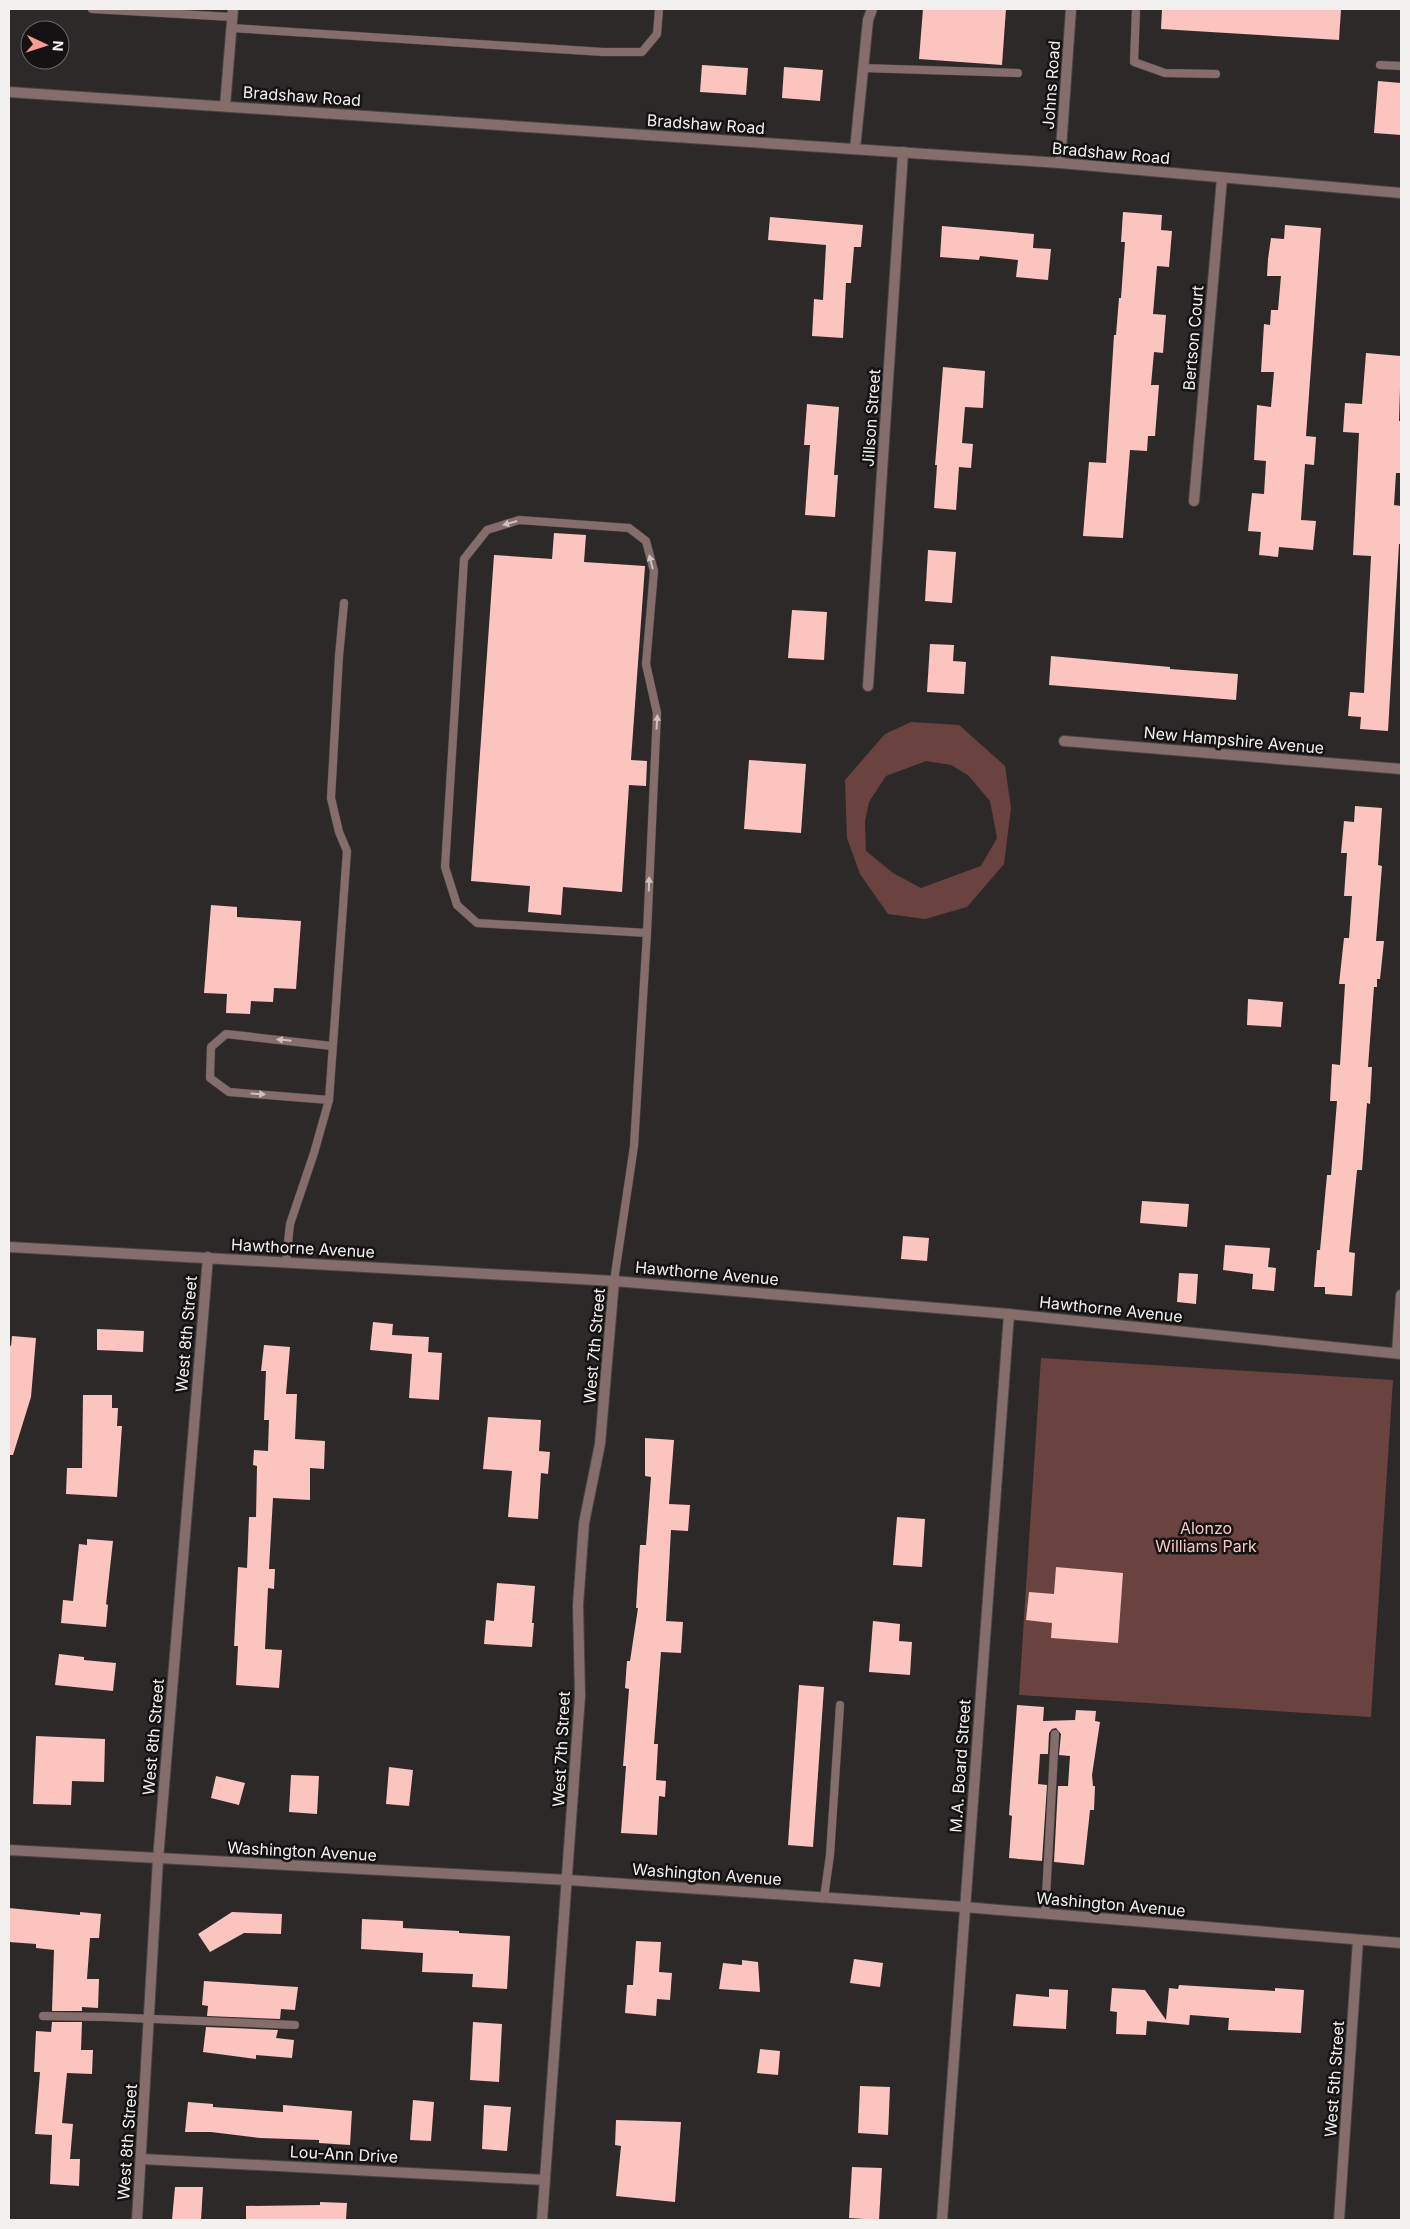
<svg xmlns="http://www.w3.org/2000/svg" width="1410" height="2229" font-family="Inter,sans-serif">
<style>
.green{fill:#6a4340;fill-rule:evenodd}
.building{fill:#fbc4be}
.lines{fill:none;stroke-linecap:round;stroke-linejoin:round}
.service-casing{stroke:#494545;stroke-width:9}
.minor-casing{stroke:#494545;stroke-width:12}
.tertiary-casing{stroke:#494545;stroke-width:12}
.service{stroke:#846d6b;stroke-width:8}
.minor{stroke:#846d6b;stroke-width:10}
.tertiary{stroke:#846d6b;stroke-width:10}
.oneway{fill:#ccc3c1}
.labels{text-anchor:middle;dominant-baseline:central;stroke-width:5;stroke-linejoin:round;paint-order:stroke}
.street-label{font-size:16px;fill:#f3f1f0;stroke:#141212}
.park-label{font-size:16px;fill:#f9c8c3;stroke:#141212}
</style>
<rect width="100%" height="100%" fill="#2d2929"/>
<!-- green -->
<g class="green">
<path d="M911,722L959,725L1005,766L1011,808L1004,864L967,907L925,919L888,914L860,874L847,838L845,780L885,734ZM926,761L951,765L968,775L990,801L997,838L981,866L921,888L893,873L866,851L865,821L869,802L886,776Z"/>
<path d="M1041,1358L1393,1380L1371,1717L1019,1695Z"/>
</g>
<!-- building -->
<g class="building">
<path d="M923,9H1006L1002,65L919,59Z"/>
<path d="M1162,9H1341L1339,40L1161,29Z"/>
<path d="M702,65L748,68L746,95L700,92Z"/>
<path d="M784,67L823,70L820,101L782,98Z"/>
<path d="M1378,81L1401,83V135L1374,133Z"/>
<path d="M1123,212L1162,215L1161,230L1172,231L1169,267L1157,266L1153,314L1166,315L1163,353L1154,352L1151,385H1159L1155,436H1148L1147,451L1130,450L1123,538L1083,536L1089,462L1106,463L1114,335H1116L1119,298H1121L1125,242H1121Z"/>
<path d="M770,217L863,225L861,247H854L851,283H846L843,338L812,336L814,299L823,300L826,245L768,240Z"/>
<path d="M1285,225L1321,228L1306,436L1316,437L1314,465L1305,464L1301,520L1316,521L1313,550L1279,547L1278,557L1259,555L1261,532L1248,531L1252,493L1264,494L1266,461L1254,460L1257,405L1271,407L1274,372H1261L1264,324L1270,325L1271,310H1278L1281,276H1267L1268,259L1271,238L1284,239Z"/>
<path d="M942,226L1034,234L1033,248L1051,249L1048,280L1016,277L1018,260L980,256L979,260L940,257Z"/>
<path d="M1366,353L1401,356L1399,421H1401V473H1396L1394,505L1401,506V544H1399L1388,731L1360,729L1361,717L1348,716L1350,692L1364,693L1371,556L1353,555L1359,433L1343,432L1345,403L1362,404Z"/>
<path d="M943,367L985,371L983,408L965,407L962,443L973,444L971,468L959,467L956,510L934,508L937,465H935Z"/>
<path d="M807,404L839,407L834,475H838L835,517L805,515L810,445H804Z"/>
<path d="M554,533L586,535L584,562L645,566L631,760L647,761L646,786L629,785L622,892L563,887L561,915L528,912L530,886L471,881L494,555L552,559Z"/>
<path d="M928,550L956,552L952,603L925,601Z"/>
<path d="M792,610L827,612L824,660L788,658Z"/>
<path d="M930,644L954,645L953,661L966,662L964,694L927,692Z"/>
<path d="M1051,656L1170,667V669L1238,674L1236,700L1049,685Z"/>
<path d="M749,760L806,764L801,833L744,829Z"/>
<path d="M1355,806L1382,808L1378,865L1382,866L1376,941H1384L1380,979H1377V987H1374L1368,1067H1372L1370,1104L1367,1103L1362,1170H1357L1349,1252L1355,1253L1352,1296L1325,1294V1287H1314L1317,1250H1320L1327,1175H1331L1337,1101H1330L1332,1064L1340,1065L1345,984H1339L1344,938H1349L1352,896H1344L1347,853H1341L1344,821L1354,822Z"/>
<path d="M211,905L237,907V917L301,921L296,989L274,988L273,1002L251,1001L250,1014L226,1013L227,994L204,993Z"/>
<path d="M1248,999L1283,1002L1281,1027L1247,1025Z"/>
<path d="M1142,1201L1189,1204L1187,1227L1140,1223Z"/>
<path d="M903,1236L929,1238L927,1261L901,1259Z"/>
<path d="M1225,1245L1270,1248L1268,1267L1276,1268L1274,1291L1252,1289L1253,1274L1223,1270Z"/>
<path d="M1179,1273L1198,1274L1196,1304L1177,1302Z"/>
<path d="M373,1322L393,1324L392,1335L429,1337L428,1352L442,1353L439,1400L409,1398L412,1354L370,1350Z"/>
<path d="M97,1329L144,1331L143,1352L97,1350Z"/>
<path d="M12,1336L36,1338L31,1397L13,1455H9V1345L11,1346Z"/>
<path d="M264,1345L290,1347L286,1394H297L295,1439L325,1441L324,1469L310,1468V1500L273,1498L269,1569H275L274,1589L268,1588L265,1649L282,1650L279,1688L236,1685L238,1646H234L238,1567L247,1568L249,1517H256L257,1466L253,1465L254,1450L268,1451L269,1420H264L266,1371H261Z"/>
<path d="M83,1395H112V1408H118L117,1426H122L117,1497L66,1494L67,1468H82Z"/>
<path d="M488,1417L541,1420L539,1451L550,1452L548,1474L541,1473L538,1519L508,1517L512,1471L483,1469Z"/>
<path d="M645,1438L674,1440L669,1504L690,1505L688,1531L671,1530L666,1621L683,1622L681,1653L661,1652L654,1744H658L656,1780L666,1781L665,1797L659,1796L657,1835L621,1833L626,1766H623L629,1689L625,1688L627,1661H630L638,1608H636L640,1545H646L651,1477L645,1476Z"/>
<path d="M897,1517L925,1519L922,1567L893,1565Z"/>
<path d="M87,1539L113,1541L106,1604L108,1605L106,1627L61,1623L63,1600L73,1601L79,1544L87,1545Z"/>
<path d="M1056,1567L1123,1573L1118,1643L1051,1638L1052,1623L1026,1620L1029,1592L1054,1594Z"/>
<path d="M497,1583L535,1586L532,1623H534L532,1647L484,1644L486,1620L494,1621Z"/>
<path d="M873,1621L900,1624L899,1641L912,1642L910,1675L869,1672Z"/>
<path d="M59,1654L84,1657V1660L116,1663L113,1691L55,1685Z"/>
<path d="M799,1685L824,1687L813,1847L788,1845Z"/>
<path d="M1017,1705L1044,1707L1043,1721L1075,1720L1076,1710L1096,1711L1095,1721L1100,1722L1092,1775L1093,1786H1095L1094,1810H1090L1089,1820L1084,1865L1054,1862L1058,1786H1068L1070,1756L1059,1755L1061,1734L1056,1728L1052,1729L1049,1733L1048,1754H1040L1038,1784L1047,1785L1042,1861L1009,1858L1012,1816L1009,1815Z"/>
<path d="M36,1736L105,1739L104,1782L72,1781L71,1805L33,1804Z"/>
<path d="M389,1767L413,1770L409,1806L386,1804Z"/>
<path d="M291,1775L319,1776L317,1814L289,1812Z"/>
<path d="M216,1776L245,1783L239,1805L211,1798Z"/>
<path d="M9,1908L80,1915V1912L101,1914L99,1938H90L87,1979H99L98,2008L82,2007V2011H52L54,1950L36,1948V1944L9,1942Z"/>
<path d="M232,1912L282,1914L281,1934L244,1933L210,1952L198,1934Z"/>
<path d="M362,1919L403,1921V1928L459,1931V1933L510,1936L507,1989L472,1987L473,1974L422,1972L423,1953L361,1949Z"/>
<path d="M636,1941L661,1942L659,1972L672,1973L670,2000L657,1999L656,2016L625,2013L627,1985H633Z"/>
<path d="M854,1959L883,1963L880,1987L850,1983Z"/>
<path d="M742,1960L758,1962L760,1992L719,1989L723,1963L742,1965Z"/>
<path d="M204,1981L298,1987L295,2010L281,2009L280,2019L207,2016L208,2006L202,2005Z"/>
<path d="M1179,1985L1275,1991V1988L1304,1990L1301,2033L1228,2030L1229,2018L1190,2015L1189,2025L1147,2021L1146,2035L1116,2034L1117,2012L1110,2011L1112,1988L1145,1990L1166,2020L1169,1988L1178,1989Z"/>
<path d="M1049,1989L1068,1990L1066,2029L1013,2026L1016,1994L1049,1997Z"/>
<path d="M52,2022H82L81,2050H93L92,2074L67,2073L62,2123L73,2124L70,2159H80L79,2186L50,2184L52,2135L35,2134L40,2072H34L36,2031L51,2032Z"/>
<path d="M473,2022L502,2024L499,2082L470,2080Z"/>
<path d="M206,2027L278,2030L276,2038L294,2040L292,2058L256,2055V2059L203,2052Z"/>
<path d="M760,2049L780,2051L778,2075L757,2073Z"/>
<path d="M860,2086L890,2087L888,2135L858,2133Z"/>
<path d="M413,2100L434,2102L431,2141L410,2140Z"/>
<path d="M188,2102L213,2104V2107L283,2112V2105L352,2111L350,2145L319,2143V2140L260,2138L211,2132H185Z"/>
<path d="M484,2105L511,2107L507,2151L482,2149Z"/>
<path d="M616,2120L681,2122L675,2202L616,2196L621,2146L615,2145Z"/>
<path d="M852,2167L882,2168L879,2220L849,2218Z"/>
<path d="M175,2187H203L201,2220H172Z"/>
<path d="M320,2202L347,2203L346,2220H246V2206L320,2205Z"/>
</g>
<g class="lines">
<defs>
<g id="service">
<path d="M92,9L232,17"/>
<path d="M1136,9L1134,62L1165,73L1216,74"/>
<path d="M231,28L603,52H642L657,34L659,9"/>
<path d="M1380,65L1401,66"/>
<path d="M863,68L1018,73"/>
<path d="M329,1100L229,1092L210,1078L211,1047L226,1034L332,1046"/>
<path d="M286,1262L290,1224L314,1153L329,1100L347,851L339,832L331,798L339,656L344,603"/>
<path d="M614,1281L634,1146L647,933L657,713L646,664L654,571L646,541L629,528L519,520L487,530L464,559L445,867L457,905L477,923L647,933"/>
<path d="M824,1898L830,1855L840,1705"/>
<path d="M1045,1914L1055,1734"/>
<path d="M43,2016L106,2017L295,2025"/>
</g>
<g id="minor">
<path d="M225,106L233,9"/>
<path d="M855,149L868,20L872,9"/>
<path d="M1060,163L1071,9"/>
<path d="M1194,501L1222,178"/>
<path d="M868,686L903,152"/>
<path d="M1064,741L1401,769"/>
<path d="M9,1247L614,1281L1009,1314L1401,1354"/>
<path d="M1397,1353L1401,1295"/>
<path d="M9,1850L568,1880L964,1907L1401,1943"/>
<path d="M142,2159L545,2180"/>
<path d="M137,2220L158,1859L208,1257"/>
<path d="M542,2220L580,1696L578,1605L584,1523L600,1444L614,1281"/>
<path d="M942,2220L1009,1314"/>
<path d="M1339,2220L1358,1940"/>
</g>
<path id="tertiary" d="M9,92L1060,163L1401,193"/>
</defs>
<!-- service casing -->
<use href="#service" class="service-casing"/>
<!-- minor casing -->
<use href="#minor" class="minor-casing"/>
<!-- tertiary casing -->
<use href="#tertiary" class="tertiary-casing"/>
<!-- service -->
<use href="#service" class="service"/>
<!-- minor -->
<use href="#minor" class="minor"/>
<!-- tertiary -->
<use href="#tertiary" class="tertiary"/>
</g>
<!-- one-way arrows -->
<defs><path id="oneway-solid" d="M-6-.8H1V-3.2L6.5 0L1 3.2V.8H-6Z" transform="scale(1.25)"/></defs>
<g class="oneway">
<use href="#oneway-solid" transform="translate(510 523) rotate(164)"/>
<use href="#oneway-solid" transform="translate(651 562) rotate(-104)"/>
<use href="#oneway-solid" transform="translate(657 722) rotate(-86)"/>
<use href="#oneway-solid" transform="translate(649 884) rotate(-88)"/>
<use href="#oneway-solid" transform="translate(284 1040) rotate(-174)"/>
<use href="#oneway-solid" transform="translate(258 1094) rotate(4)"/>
</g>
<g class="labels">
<!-- street labels -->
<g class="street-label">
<text transform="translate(1051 85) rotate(-86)">Johns Road</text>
<text transform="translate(302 96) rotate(4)">Bradshaw Road</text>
<text transform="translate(706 124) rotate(4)">Bradshaw Road</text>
<text transform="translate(1111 153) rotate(5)">Bradshaw Road</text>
<text transform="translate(1193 338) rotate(-85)">Bertson Court</text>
<text transform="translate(871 418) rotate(-86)">Jillson Street</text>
<text transform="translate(1234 740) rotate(5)">New Hampshire Avenue</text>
<text transform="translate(303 1248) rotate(3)">Hawthorne Avenue</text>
<text transform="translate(707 1273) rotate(5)">Hawthorne Avenue</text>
<text transform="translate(1111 1309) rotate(6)">Hawthorne Avenue</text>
<text transform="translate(186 1334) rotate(-85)">West 8th Street</text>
<text transform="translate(594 1346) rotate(-85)">West 7th Street</text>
<text transform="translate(153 1737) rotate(-85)">West 8th Street</text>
<text transform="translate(561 1749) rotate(-87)">West 7th Street</text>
<text transform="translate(960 1766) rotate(-86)">M.A. Board Street</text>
<text transform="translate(302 1851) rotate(3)">Washington Avenue</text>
<text transform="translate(707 1874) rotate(4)">Washington Avenue</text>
<text transform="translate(1111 1904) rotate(5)">Washington Avenue</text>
<text transform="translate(1334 2079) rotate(-86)">West 5th Street</text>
<text transform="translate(127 2142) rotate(-86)">West 8th Street</text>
<text transform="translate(344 2154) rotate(3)">Lou-Ann Drive</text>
</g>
<!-- park labels -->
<g class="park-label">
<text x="1206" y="1528">Alonzo<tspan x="1206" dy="18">Williams Park</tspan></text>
</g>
</g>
<!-- border -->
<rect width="1410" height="2229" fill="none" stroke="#f3f1f0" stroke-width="20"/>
<!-- north arrow -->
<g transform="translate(45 45) rotate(94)"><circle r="24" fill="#141212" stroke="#6d6b6b"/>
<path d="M0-4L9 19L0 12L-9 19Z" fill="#f59c94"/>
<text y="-8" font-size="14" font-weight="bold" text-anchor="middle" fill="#f3f1f0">N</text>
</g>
</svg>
